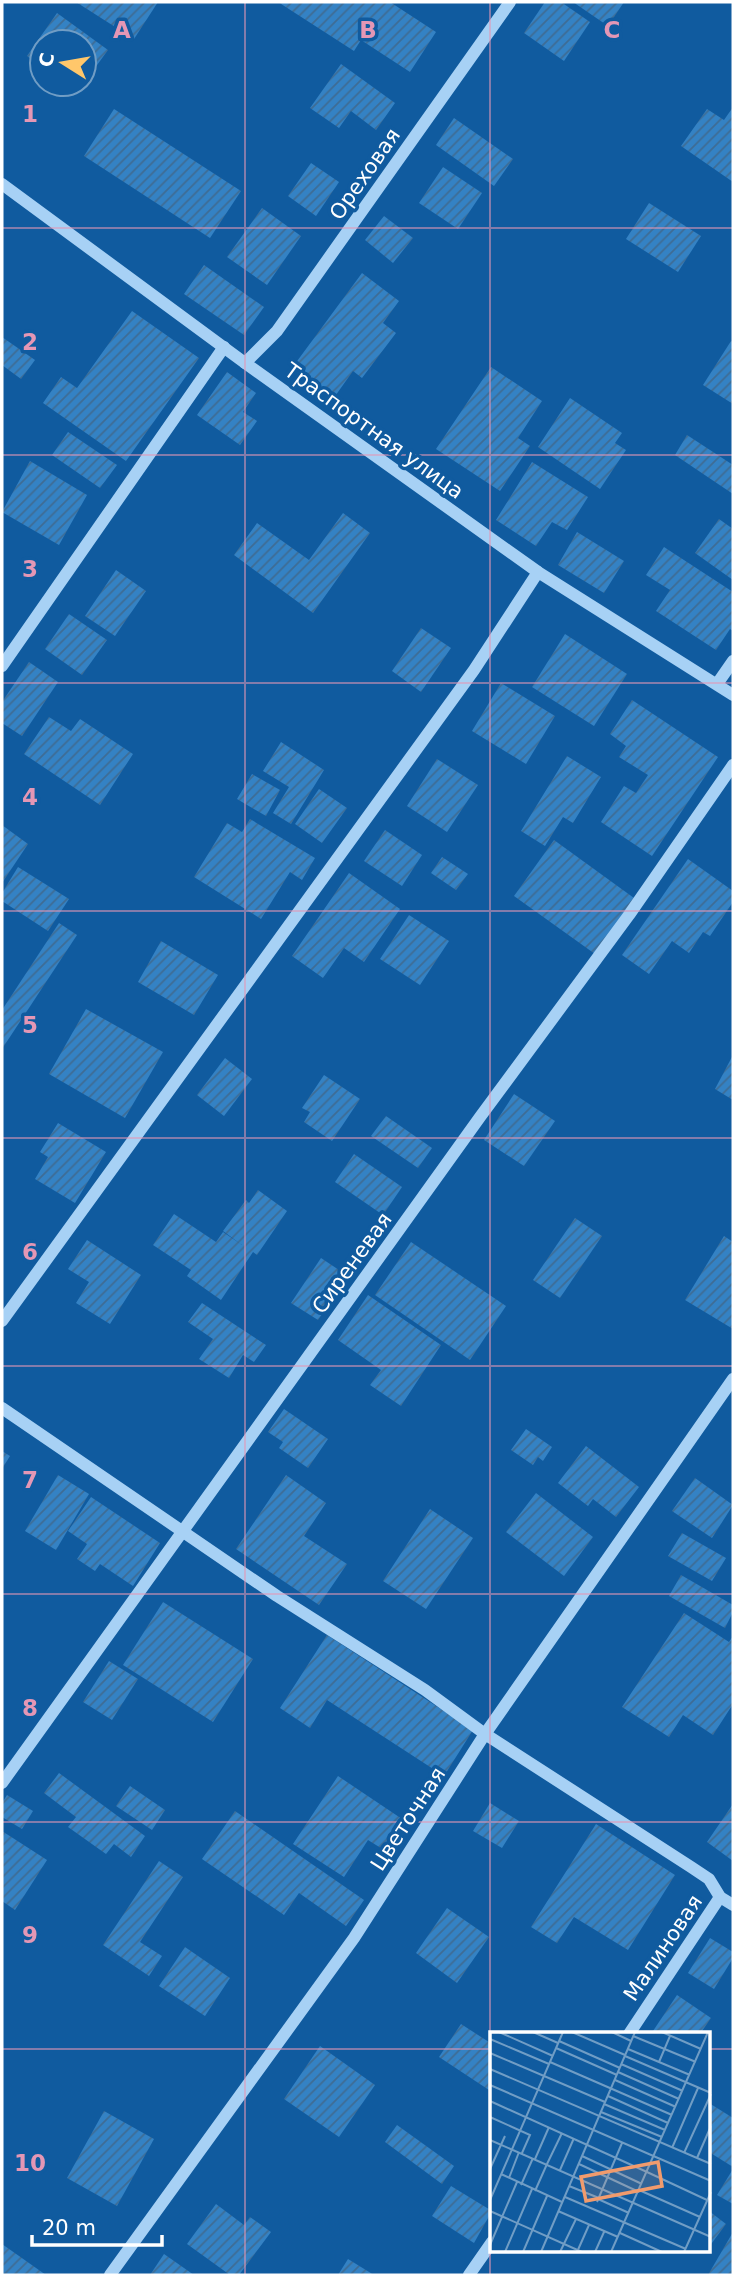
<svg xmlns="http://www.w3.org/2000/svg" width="735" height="2277" font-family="'DejaVu Sans',sans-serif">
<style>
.building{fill:url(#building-hatch)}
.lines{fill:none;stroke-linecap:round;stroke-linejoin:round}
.minor{stroke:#a7d1f5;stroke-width:12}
.grid{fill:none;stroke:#e497b5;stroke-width:2;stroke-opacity:0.55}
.labels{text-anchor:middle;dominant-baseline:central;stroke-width:7;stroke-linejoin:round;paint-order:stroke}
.street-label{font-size:21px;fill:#fff;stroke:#105b9f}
.inset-road{fill:none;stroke:#709dc5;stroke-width:2}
.view{fill:#f19b6d;fill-opacity:0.15;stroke:#f19b6d;stroke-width:3.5}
.inset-edge{fill:none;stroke:#fff;stroke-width:3.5}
.grid-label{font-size:23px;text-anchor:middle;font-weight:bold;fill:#e497b5;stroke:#105b9f;stroke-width:7;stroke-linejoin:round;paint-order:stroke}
</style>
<defs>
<pattern id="building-hatch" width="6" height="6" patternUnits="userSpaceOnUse" patternTransform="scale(1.75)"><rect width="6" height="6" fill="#3482c4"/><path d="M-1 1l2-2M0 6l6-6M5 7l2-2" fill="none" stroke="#3e6c94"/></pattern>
</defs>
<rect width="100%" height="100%" fill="#105b9f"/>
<!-- building -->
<g class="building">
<path d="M76,2H158L134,39Z"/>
<path d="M278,2H390L436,32L410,72L361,40L354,51Z"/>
<path d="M545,2H561L590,22L564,61L524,33Z"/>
<path d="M573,2H624L608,26Z"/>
<path d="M57,13L108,50L84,83V42H42V67L27,56Z"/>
<path d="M341,64L395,103L376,130L351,111L339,128L310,108Z"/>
<path d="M65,84H83L77,93Z"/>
<path d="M733,107V182L681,146L707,109L724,120Z"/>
<path d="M114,109L241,191L210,238L84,156Z"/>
<path d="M454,118L513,159L494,186L436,145Z"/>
<path d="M311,163L339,182L316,216L288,196Z"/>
<path d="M443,167L482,193L458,229L419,203Z"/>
<path d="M649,203L701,236L678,272L626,239Z"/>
<path d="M262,208L301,236L267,285L227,257Z"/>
<path d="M384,216L413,238L393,263L365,240Z"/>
<path d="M204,265L264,307L244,335L184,294Z"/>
<path d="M362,273L399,301L383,323L396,333L362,378L353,371L333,399L292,368Z"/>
<path d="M132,311L199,358L126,461L43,403L61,377L77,388Z"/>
<path d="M2,337L35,360L21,379L2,365Z"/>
<path d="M731,341L733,342V404L703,385Z"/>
<path d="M491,367L542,401L518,438L530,446L500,491L436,449Z"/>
<path d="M227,372L256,393L243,412L257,421L240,445L197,415Z"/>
<path d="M570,398L622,433L615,443L626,450L600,489L538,447Z"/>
<path d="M68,432L117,465L100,488L52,455Z"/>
<path d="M687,435L733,465V494L675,455Z"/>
<path d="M30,461L87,495L59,545L2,512Z"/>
<path d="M532,462L588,497L567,530L552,522L536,546L496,520Z"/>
<path d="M343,513L370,533L313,613L234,555L257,523L309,560Z"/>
<path d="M719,519L733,529V580L695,553Z"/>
<path d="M577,532L624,561L604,593L558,565Z"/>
<path d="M664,547L733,592V631L730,629L716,650L656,611L670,590L646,575Z"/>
<path d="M116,570L146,591L115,636L85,616Z"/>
<path d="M69,614L107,640L82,675L45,649Z"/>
<path d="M421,628L451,648L421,692L392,671Z"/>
<path d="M565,634L627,674L594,726L532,687Z"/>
<path d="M29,662L58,682L22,736L2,723V702Z"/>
<path d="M501,683L555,716L526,764L472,731Z"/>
<path d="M632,700L718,757L652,856L601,822L624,786L636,793L648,775L619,757L626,746L610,734Z"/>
<path d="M49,717L71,731L80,719L133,754L100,805L24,754Z"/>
<path d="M281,742L324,770L291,824L273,813L289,787L263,771Z"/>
<path d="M567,756L601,777L573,823L563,817L545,846L521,831Z"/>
<path d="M437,759L478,785L447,832L407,806Z"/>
<path d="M252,774L280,790L266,816L237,799Z"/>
<path d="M319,789L347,808L322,843L295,824Z"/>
<path d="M250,819L315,858L302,880L290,872L261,919L194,877L227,823L242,832Z"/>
<path d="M2,825L28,844L2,883Z"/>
<path d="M385,830L422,855L402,886L364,861Z"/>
<path d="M554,840L634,898L595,954L514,896Z"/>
<path d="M442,857L468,874L456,890L431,873Z"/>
<path d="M688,859L733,891V902L710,936L703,932L689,953L672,941L649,974L622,955Z"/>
<path d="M18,867L69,899L48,931L2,901V893Z"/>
<path d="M349,873L400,909L364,962L344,948L323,978L292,956Z"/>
<path d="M409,915L449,941L420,985L380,959Z"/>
<path d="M59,923L77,935L2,1049V1010Z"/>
<path d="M161,941L218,975L194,1015L138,982Z"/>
<path d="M86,1009L163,1052L125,1118L49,1074Z"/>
<path d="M733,1055V1100L715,1089Z"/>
<path d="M225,1058L252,1079L224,1116L197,1095Z"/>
<path d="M324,1075L360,1099L332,1141L304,1122L310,1112L302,1108Z"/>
<path d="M514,1094L555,1121L524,1166L484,1140Z"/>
<path d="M386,1116L432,1148L418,1168L371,1136Z"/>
<path d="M58,1123L106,1152L75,1203L35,1179L48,1157L40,1152Z"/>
<path d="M354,1154L402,1187L383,1215L335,1182Z"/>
<path d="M258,1190L287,1211L257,1255L253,1252L221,1300L187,1276L191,1270L153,1245L174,1214L216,1242L223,1232L242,1245L223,1231L246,1200L249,1203Z"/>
<path d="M575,1218L602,1236L560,1298L533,1280Z"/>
<path d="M724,1236L733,1242V1329L685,1300Z"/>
<path d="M87,1240L141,1275L110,1324L76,1303L89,1282L68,1269Z"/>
<path d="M411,1242L506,1306L470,1360L375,1295Z"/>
<path d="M321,1258L348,1276L318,1320L291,1303Z"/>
<path d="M368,1295L441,1345L401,1406L370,1385L381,1370L338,1340Z"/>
<path d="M202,1303L266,1345L254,1362L243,1355L229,1378L199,1359L213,1339L188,1322Z"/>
<path d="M284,1409L328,1439L308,1468L279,1448L283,1442L268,1432Z"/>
<path d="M526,1429L552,1447L543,1461L538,1457L533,1465L511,1450Z"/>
<path d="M586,1446L639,1487L616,1517L593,1499L588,1506L558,1483Z"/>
<path d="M2,1451L10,1456L2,1469Z"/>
<path d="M58,1475L89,1494L56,1550L25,1531Z"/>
<path d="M286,1475L326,1503L304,1536L347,1564L319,1605L236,1549Z"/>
<path d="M695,1478L733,1505L712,1538L672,1511Z"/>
<path d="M536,1493L593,1537L564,1576L506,1532Z"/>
<path d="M91,1497L160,1543L133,1586L100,1564L95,1571L77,1559L87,1544L68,1531Z"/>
<path d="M430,1509L473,1538L426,1609L383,1581Z"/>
<path d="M682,1533L726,1558L712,1581L668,1556Z"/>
<path d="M681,1575L733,1605V1612L725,1628L669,1596Z"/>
<path d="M163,1602L253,1659L213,1722L123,1665Z"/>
<path d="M684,1613L729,1642L733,1636V1704L713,1735L683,1715L669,1737L622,1707Z"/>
<path d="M327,1635L473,1730L444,1776L327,1700L310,1728L280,1708Z"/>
<path d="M109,1661L138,1679L112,1720L83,1702Z"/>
<path d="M59,1773L145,1836L131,1857L114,1844L106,1854L68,1827L76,1817L44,1793Z"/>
<path d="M338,1776L411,1825L392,1855L368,1840L344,1877L293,1844Z"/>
<path d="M130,1786L165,1810L152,1830L116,1806Z"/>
<path d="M7,1795L33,1811L22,1829L2,1817V1803Z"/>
<path d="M490,1803L519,1821L502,1848L473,1831Z"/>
<path d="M733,1804V1861L707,1842Z"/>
<path d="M235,1811L364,1900L346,1926L299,1893L284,1915L202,1859Z"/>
<path d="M596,1824L675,1875L628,1950L574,1917L557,1943L531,1927Z"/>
<path d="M2,1831L47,1860L15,1910L2,1901Z"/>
<path d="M159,1861L183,1877L140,1942L162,1956L149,1976L103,1945Z"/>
<path d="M447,1908L489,1937L457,1983L416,1953Z"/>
<path d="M710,1938L733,1952V1958L714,1989L688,1973Z"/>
<path d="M185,1947L230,1978L205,2016L159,1986Z"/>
<path d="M677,1995L711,2018L700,2034H651Z"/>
<path d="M461,2024L492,2044V2092L439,2057Z"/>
<path d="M320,2046L375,2085L339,2137L284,2099Z"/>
<path d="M709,2103L733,2118V2167L709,2152Z"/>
<path d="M104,2111L154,2139L117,2206L67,2178Z"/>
<path d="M397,2125L454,2166L442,2184L385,2142Z"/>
<path d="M733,2169V2204L717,2195Z"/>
<path d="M451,2186L492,2211L474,2243L432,2216Z"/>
<path d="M216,2204L244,2225L250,2217L271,2232L239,2275H230L187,2244Z"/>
<path d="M709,2211L726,2224L709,2247Z"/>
<path d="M733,2232V2275H708Z"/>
<path d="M2,2244L46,2275H2Z"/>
<path d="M164,2254L194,2275H150Z"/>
<path d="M348,2259L374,2275H338Z"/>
</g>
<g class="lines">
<!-- minor -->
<g class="minor">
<path d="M2,184L245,363L538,572L733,695"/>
<path d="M245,363L277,331L510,2"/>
<path d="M2,666L224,347"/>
<path d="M717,684L733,661"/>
<path d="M2,1321L474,670L538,572"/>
<path d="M2,1408L277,1596L425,1690L485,1734L691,1867L709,1879L720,1897L733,1905"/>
<path d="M2,1783L480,1117L629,915L733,765"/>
<path d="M629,2034L720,1897"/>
<path d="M110,2275L354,1938L485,1734L733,1379"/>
<path d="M469,2275L492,2242"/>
</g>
</g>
<!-- grid -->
<path class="grid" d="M245,2V2275M490,2V2275M2,228H733M2,455H733M2,683H733M2,911H733M2,1138H733M2,1366H733M2,1594H733M2,1822H733M2,2049H492M709,2049H733"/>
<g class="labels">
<!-- street labels -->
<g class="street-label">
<text transform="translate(365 174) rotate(-55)">Ореховая</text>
<text transform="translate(374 431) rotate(36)">Траспортная улица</text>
<text transform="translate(352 1263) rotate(-54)">Сиреневая</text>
<text transform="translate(408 1819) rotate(-57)">Цветочная</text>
<text transform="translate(663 1948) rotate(-56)">Малиновая</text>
</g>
</g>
<!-- overview -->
<g transform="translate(490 2032)">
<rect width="220" height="220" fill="#105b9f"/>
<path class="inset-road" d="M9,0L63,24M43,0L68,11M82,0L135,23M122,0L141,9M172,0L211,17M143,4L206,30M0,7L59,32M69,9L130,36M66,16L127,43M138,17L200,43M0,21L115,70M135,24L221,61M60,30L182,83M169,30L180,4M131,32L193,59M0,37L221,132M128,40L189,67M125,48L186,75M0,53L221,149M118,64L178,91M0,69L157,140M114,72L175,98M111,80L172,105M0,85L40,103L32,121M0,108L221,205M182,116L208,56M194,121L221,62M92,124L152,152M207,126L221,94M45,127L59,95M57,132L72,101M89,132L149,160M0,137L15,104M70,138L84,106M157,140L217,168M11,142L72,170M19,146L29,120M31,153L43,126M79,154L109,166M149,158L210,185M45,159L57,132M75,165L196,217M108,167L139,181M0,168L73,0M107,170L132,111M0,179L92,220M68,179L128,205M130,201L172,220M0,213L27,150M15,220L42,157M33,220L57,164M51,220L145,0M70,220L86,187M87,220L99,193M105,220L114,200M121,220L218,0M194,220L221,160"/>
<path class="view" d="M168,130L172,154L96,169L91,145Z"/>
<rect width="220" height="220" class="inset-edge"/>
</g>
<g class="grid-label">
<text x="122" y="38">A</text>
<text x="368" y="38">B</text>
<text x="612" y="38">C</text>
<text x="30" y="122">1</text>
<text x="30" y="350">2</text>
<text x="30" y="577">3</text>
<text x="30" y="805">4</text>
<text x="30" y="1033">5</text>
<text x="30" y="1260">6</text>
<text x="30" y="1488">7</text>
<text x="30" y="1716">8</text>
<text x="30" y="1943">9</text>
<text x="30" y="2171">10</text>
</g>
<!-- border -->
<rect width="735" height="2277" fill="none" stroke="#ffffff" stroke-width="7"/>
<!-- north arrow -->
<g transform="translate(63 63) rotate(281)"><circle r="33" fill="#105b9f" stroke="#709dc5" stroke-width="2"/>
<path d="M0-5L12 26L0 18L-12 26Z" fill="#ffc76b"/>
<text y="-10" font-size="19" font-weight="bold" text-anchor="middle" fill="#ffffff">С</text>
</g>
<!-- scale -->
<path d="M32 2235v10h130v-10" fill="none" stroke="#ffffff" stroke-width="3.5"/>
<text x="42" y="2235" font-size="21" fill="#ffffff" stroke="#105b9f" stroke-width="5" paint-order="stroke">20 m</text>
</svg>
